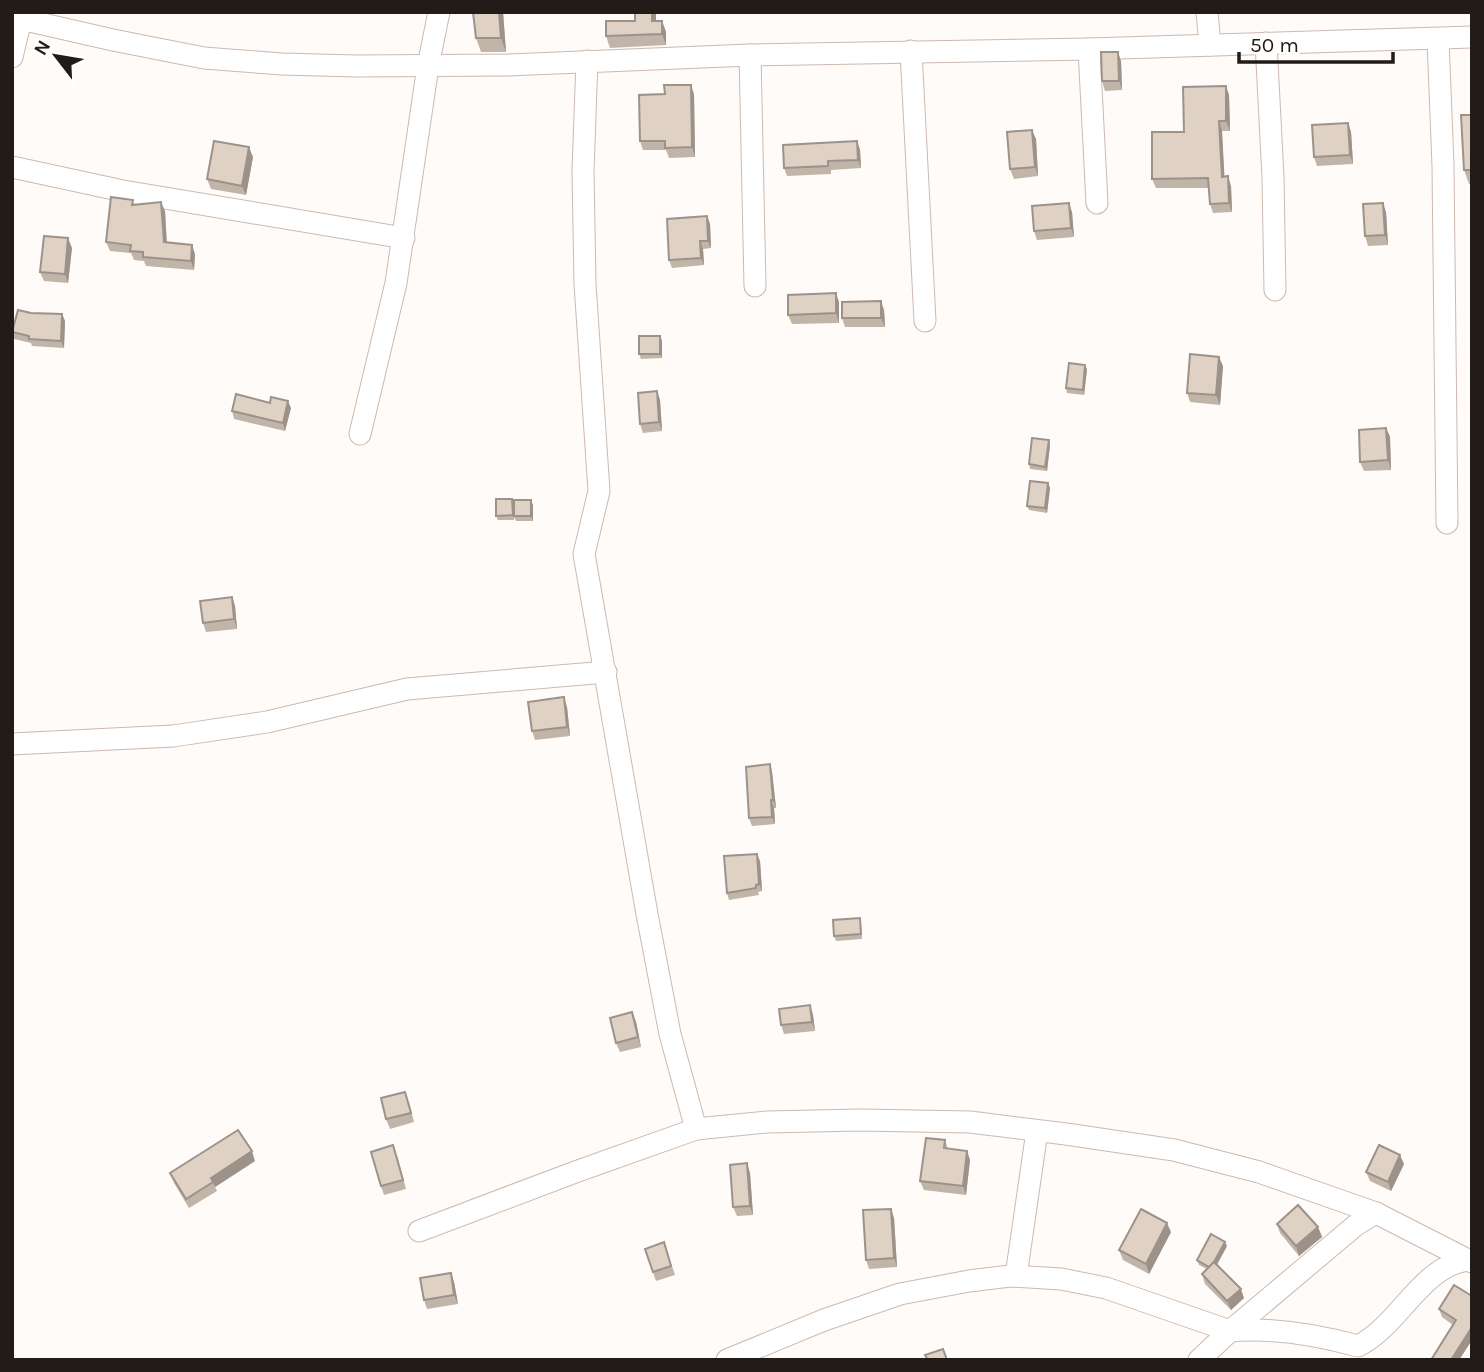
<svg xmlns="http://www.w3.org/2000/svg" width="1484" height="1372" font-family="Karla,sans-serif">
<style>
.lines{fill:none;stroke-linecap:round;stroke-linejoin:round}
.street-casing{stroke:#cbbab0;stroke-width:23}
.street{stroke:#fff;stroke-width:21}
.wall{fill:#c1b4a9}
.shaded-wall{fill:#9d928a}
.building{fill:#e0d1c5;stroke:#9d928a;stroke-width:2}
</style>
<rect width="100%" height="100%" fill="#fefbf9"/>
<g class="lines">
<defs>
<g id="street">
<path d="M1207,12L1210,45"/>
<path d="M12,17L113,40L204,58L282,64L356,66L508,65L750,55L1089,49L1472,37"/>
<path d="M1438,39L1443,166L1447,523"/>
<path d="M1266,43L1273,177L1275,290"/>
<path d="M1089,49L1097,203"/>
<path d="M911,51L925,321"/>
<path d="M750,55L755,286"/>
<path d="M12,57L21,19"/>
<path d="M587,61L583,170L585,284L599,491L584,554L647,914L670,1034L696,1129"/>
<path d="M12,167L123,191L404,238"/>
<path d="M360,434L396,283L428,66L439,12"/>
<path d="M12,744L173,736L267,722L407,689L606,672"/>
<path d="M419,1231L578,1171L696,1129L767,1122L860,1120L970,1122L1066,1134L1174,1150L1259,1172L1376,1213L1472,1262"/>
<path d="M1016,1276L1037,1131"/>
<path d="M727,1360L824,1320L900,1294L969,1281L1010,1276L1061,1279L1106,1288L1230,1331C1274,1327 1317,1335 1358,1346C1400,1325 1421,1266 1468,1260"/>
<path d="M1199,1360L1230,1331L1356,1225L1376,1213"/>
</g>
</defs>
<!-- street casing -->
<use href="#street" class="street-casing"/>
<!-- street -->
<use href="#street" class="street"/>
</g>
<!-- wall -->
<g class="wall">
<path d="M454,12H503L506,52H481L476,38L473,12L455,14Z"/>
<path d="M635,21H662L666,32V45L610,48L606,36Z"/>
<path d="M1121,61L1122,90L1105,91L1102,81Z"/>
<path d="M1226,86L1229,95L1230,131H1222L1224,177L1231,186L1232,212L1213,213L1210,204L1209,188H1156L1152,179L1184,132Z"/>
<path d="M694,94L695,157L669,158L666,150H643L640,141Z"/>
<path d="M1472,115V184H1469L1464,170Z"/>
<path d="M1348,123L1351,132L1353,164L1317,166L1314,157Z"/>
<path d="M1036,139L1038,176L1014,179L1010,169Z"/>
<path d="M857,141L860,150L861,168L831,170V174L787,176L784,168Z"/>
<path d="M253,157L246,195L211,189L207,179Z"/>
<path d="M135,204L165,211L167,242L195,254L194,270L146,266L144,261L134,260L131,253L110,251L106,242Z"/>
<path d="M1072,212L1074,237L1037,240L1034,231Z"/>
<path d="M1386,212L1388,245L1368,246L1365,236Z"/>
<path d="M707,216L710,224L711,248L703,249L704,265L672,268L669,260Z"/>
<path d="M72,248L68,283L44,281L40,272Z"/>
<path d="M839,302V323L792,324L788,315Z"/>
<path d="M884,310L885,327H845L842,318Z"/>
<path d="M31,313L62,314L65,321L64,348L32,346L31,343L14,339L12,334V329Z"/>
<path d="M660,336L662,341V358L641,359L639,354Z"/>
<path d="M1223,366L1220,405L1190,402L1187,393Z"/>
<path d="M1087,369L1084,395L1067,393L1066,388Z"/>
<path d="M657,391L660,400L662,431L643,433L640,424Z"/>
<path d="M270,403L291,408L285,431L234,419L232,411Z"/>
<path d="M1386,428L1390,437L1391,470L1364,471L1360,462Z"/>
<path d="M1050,445L1047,471L1030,469L1029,464Z"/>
<path d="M1048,483L1050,488L1047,513L1029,510L1027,506Z"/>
<path d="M512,499L514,503L533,505V521H516L514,517V520H498L496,516Z"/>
<path d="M232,597L235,606L237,629L206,632L203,623Z"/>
<path d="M567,707L570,736L535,740L532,731Z"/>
<path d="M770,764L772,772L776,808H774L775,824L752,826L749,818Z"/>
<path d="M760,861L762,891L758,892L759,895L729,900L727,893Z"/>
<path d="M861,923L862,939L836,941L834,936Z"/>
<path d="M810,1005L813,1015L815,1031L784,1034L781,1025Z"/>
<path d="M632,1012L636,1022L641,1047L620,1052L616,1043Z"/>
<path d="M409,1102L414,1122L390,1129L386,1119Z"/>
<path d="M945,1140L948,1149L967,1151L970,1160L966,1195L924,1190L920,1181Z"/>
<path d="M397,1155L406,1189L384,1195L381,1186Z"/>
<path d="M255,1161L215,1187L217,1191L189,1208L174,1183L170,1173Z"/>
<path d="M1404,1164L1391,1191L1370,1181L1366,1172Z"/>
<path d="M750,1173L753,1215L737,1216L733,1207Z"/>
<path d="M894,1218L897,1267L869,1269L866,1260Z"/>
<path d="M1277,1224L1318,1227L1322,1237L1299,1256L1280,1233Z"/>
<path d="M1171,1232L1149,1274L1123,1260L1119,1250Z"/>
<path d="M664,1242L675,1275L656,1281L645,1249Z"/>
<path d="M1227,1246L1217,1264L1244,1298L1231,1310L1205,1284L1202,1274L1207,1269L1199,1265L1197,1260Z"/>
<path d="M454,1282L458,1304L427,1309L424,1300Z"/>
<path d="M1472,1296V1340L1459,1360H1431L1453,1325L1442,1317L1439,1309Z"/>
</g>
<!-- shaded-wall -->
<g class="shaded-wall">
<path d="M499,12H503L506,52L501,38Z"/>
<path d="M652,12H656V32L652,21Z"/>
<path d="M662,21L666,32V45L662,34Z"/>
<path d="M1118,52L1121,61L1122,90L1119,81Z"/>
<path d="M691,85L694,94L695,157L692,147Z"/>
<path d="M1226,86L1229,95L1230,131L1226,121Z"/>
<path d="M1219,121L1222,131L1225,186L1222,177Z"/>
<path d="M1348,123L1351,132L1353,164L1350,155Z"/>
<path d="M1032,130L1036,139L1038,176L1035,167Z"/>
<path d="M857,141L860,150L861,168L858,160Z"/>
<path d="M249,147L253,157L246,195L242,186Z"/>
<path d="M1228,176L1231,186L1232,212L1229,203Z"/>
<path d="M161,202L165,211L167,251L164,242Z"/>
<path d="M1069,203L1072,212L1074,237L1071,228Z"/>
<path d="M1383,203L1386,212L1388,245L1385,235Z"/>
<path d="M707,216L710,224L711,248L708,241Z"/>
<path d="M68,238L72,248L68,283L65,274Z"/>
<path d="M700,241L703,249L704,265L701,258Z"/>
<path d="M192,245L195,254L194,270L191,261Z"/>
<path d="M836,293L839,302V323L836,313Z"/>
<path d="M881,301L884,310L885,327L881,318Z"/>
<path d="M62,314L65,321L64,348L61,341Z"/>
<path d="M660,336L662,341V358L660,354Z"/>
<path d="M1219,357L1223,366L1220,405L1216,395Z"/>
<path d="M1085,365L1087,369L1084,395L1083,390Z"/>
<path d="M657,391L660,400L662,431L659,422Z"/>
<path d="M288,401L291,408L285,431L283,423Z"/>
<path d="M1386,428L1390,437L1391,470L1388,460Z"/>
<path d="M1049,440L1050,445L1047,471L1045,467Z"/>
<path d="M1048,483L1050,488L1047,513L1045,508Z"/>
<path d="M531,500L533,505V521L531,516Z"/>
<path d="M232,597L235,606L237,629L234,619Z"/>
<path d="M564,697L567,707L570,736L567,727Z"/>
<path d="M770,764L772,772L776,808L773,800Z"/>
<path d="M771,800L774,808L775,824L772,817Z"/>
<path d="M757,854L760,861L762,891L759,884Z"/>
<path d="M810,1005L813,1015L815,1031L812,1022Z"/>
<path d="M632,1012L636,1022L641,1047L638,1037Z"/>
<path d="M252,1151L255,1161L215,1187L211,1178Z"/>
<path d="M967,1151L970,1160L966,1195L963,1186Z"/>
<path d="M1400,1155L1404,1164L1391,1191L1388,1182Z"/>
<path d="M747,1163L750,1173L753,1215L750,1206Z"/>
<path d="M891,1209L894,1218L897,1267L894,1258Z"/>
<path d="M1167,1223L1171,1232L1149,1274L1146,1264Z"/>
<path d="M1318,1227L1322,1237L1299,1256L1296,1246Z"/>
<path d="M1225,1242L1227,1246L1213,1272L1211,1268Z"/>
<path d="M451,1273L454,1282L458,1304L454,1295Z"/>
<path d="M1241,1289L1244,1298L1231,1310L1227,1301Z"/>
<path d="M1472,1327V1340L1459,1360H1451Z"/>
</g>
<!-- building -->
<g class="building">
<path d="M473,12H499L501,38H476Z"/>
<path d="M635,12H652V21H662V34L606,36V21H635Z"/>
<path d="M1101,52H1118L1119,81H1102Z"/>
<path d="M664,85H691L692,147L665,148V141H640L639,95L665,94Z"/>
<path d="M1226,86V121H1219L1222,177L1228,176L1229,203L1210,204L1208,178L1152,179V132H1184L1183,87Z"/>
<path d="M1461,115H1472V170H1464Z"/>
<path d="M1348,123L1350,155L1314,157L1312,125Z"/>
<path d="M1032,130L1035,167L1010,169L1007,132Z"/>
<path d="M214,141L249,147L242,186L207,179Z"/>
<path d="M857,141L858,160L828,161V166L784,168L783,145Z"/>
<path d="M111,197L133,200L132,205L161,202L164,242L192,245L191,261L143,257V252L130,251L131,245L106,242Z"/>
<path d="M1069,203L1071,228L1034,231L1032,206Z"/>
<path d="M1383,203L1385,235L1365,236L1363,204Z"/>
<path d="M707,216L708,241H700L701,258L669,260L667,219Z"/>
<path d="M44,236L68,238L65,274L40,272Z"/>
<path d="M836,293V313L788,315V295Z"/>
<path d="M881,301V318H842V302Z"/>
<path d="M18,310L31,313L62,314L61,341L29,339V336L12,332Z"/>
<rect x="639" y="336" width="21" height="18"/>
<path d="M1190,354L1219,357L1216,395L1187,393Z"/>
<path d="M1069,363L1085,365L1083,390L1066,388Z"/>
<path d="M657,391L659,422L640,424L638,393Z"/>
<path d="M236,394L270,403L271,397L288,401L283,423L232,411Z"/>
<path d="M1386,428L1388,460L1360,462L1359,430Z"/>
<path d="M1032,438L1049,440L1045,467L1029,464Z"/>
<path d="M1030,481L1048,483L1045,508L1027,506Z"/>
<path d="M496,499H512L513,515L496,516Z"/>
<rect x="514" y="500" width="17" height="16"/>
<path d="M232,597L234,619L203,623L200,601Z"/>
<path d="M564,697L567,727L532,731L528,702Z"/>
<path d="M770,764L773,800H771L772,817L749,818L746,767Z"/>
<path d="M757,854L759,884L756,885V888L727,893L724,856Z"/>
<path d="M860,918L861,934L834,936L833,920Z"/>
<path d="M810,1005L812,1022L781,1025L779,1009Z"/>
<path d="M632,1012L638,1037L616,1043L610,1018Z"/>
<path d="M405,1092L411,1113L386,1119L381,1098Z"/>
<path d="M238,1130L252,1151L211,1178L213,1182L186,1199L170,1173Z"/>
<path d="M926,1138L945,1140L944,1148L967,1151L963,1186L920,1181Z"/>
<path d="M393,1145L403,1180L381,1186L371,1152Z"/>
<path d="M1379,1145L1400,1155L1388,1182L1366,1172Z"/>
<path d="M747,1163L750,1206L733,1207L730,1165Z"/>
<path d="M1298,1205L1318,1227L1296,1246L1277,1224Z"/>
<path d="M891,1209L894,1258L866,1260L863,1210Z"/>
<path d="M1141,1209L1167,1223L1146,1264L1119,1250Z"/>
<path d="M1211,1234L1225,1242L1214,1262L1209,1267L1197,1260Z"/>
<path d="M664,1242L671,1266L653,1272L645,1249Z"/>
<path d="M1214,1262L1241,1289L1227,1301L1202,1274Z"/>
<path d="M451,1273L454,1295L424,1300L420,1278Z"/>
<path d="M1454,1285L1472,1296V1327L1451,1360H1431L1456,1320L1439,1309Z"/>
<path d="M943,1349L947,1360H928L925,1355Z"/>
</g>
<!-- border -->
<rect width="1484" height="1372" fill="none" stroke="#221c18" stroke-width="28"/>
<!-- north arrow -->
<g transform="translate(56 56) rotate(301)" stroke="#ffffff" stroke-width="5" paint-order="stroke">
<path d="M0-5L12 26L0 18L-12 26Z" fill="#221c18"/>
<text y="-10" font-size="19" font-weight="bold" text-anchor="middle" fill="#221c18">N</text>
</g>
<!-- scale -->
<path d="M1239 52v10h154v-10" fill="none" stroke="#221c18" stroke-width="3.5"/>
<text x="1250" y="52" font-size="21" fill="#221c18" stroke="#ffffff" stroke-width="5" paint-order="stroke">50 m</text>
</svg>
